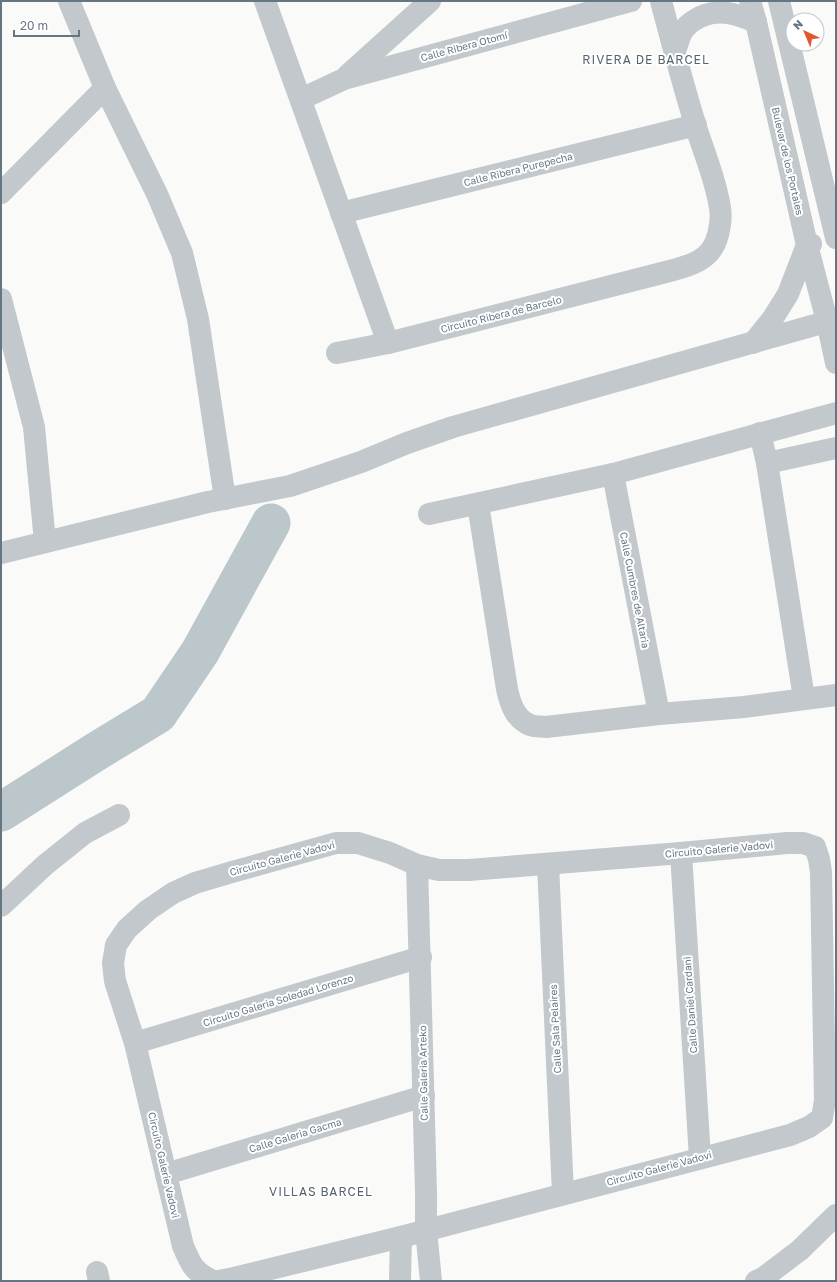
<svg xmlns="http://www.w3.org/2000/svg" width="837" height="1282" font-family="'Golos Text',sans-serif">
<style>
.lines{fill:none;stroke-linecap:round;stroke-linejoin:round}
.river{stroke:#bbc7cb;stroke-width:39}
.street{stroke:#c3c8cc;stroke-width:22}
.labels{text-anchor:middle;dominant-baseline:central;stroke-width:4;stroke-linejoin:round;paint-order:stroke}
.street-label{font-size:10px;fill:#657683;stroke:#fff}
.quarter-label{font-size:12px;letter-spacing:1px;fill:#57646e;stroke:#fff}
</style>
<rect width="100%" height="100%" fill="#fafaf8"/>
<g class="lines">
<!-- river -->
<path class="river" d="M1,812L97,751L158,714L200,652L271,523"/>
<!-- street -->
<g class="street">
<path d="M69,1L105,88L157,194L182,253L198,319L225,499"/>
<path d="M265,1L388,343"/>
<path d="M750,1L756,22L807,245L827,321L836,363"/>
<path d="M779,1L836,238"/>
<path d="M675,51C677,46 679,39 681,34C685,26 692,21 700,17C720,8 737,14 756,22"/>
<path d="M348,75L430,1"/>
<path d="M301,99L344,79L631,1"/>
<path d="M1,193L105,88"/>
<path d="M341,213L696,125"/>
<path d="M1,299L34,427L45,542"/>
<path d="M753,343L773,318L788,294L807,245L811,244"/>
<path d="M337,353L388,343L658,274C676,269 703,265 713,247C719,237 722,219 720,208C716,180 704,153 696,127C683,85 672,43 661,1"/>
<path d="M760,433L767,463L804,698"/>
<path d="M767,463L836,448"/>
<path d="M613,474L659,714"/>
<path d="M478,504L507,689C510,703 515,719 530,725C535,727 541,726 546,727L659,714L744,707L836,695"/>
<path d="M429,514L613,474L836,413"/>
<path d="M1,553L208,502L290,486L361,462L407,443L453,427L836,319"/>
<path d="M681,853L700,1158"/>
<path d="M548,864L563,1194"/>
<path d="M417,865L426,1192V1230L431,1281"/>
<path d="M1,906L45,865L85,833L119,815"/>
<path d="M135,1043L421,957"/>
<path d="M166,1174L424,1096"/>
<path d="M97,1272L99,1281"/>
<path d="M213,1281C194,1272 191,1265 183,1246L135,1043L115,981L113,963L116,945L127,929L148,910L173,893L195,883L232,872L336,843H358L390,853L417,865L439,870H469L681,853L787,843H803L815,847L819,859L821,872L825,1100L822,1118L809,1127L790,1135L401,1237L234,1278L218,1281"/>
<path d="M400,1281L401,1237"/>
<path d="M756,1281L763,1278L800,1250L836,1215"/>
</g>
</g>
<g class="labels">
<!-- street labels -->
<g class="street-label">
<text transform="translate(464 46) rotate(-15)">Calle Ribera Otomí</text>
<text transform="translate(788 161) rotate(77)">Bulevar de los Portales</text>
<text transform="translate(518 169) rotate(-14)">Calle Ribera Purepecha</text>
<text transform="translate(501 314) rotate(-14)">Circuito Ribera de Barcelo</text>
<text transform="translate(635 590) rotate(79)">Calle Cumbres de Altaria</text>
<text transform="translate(719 849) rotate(-5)">Circuito Galerie Vadovi</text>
<text transform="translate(282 858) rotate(-15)">Circuito Galerie Vadovi</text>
<text transform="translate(278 1000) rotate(-17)">Circuito Galeria Soledad Lorenzo</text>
<text transform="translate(690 1005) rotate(-94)">Calle Daniel Cardani</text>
<text transform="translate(555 1029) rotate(-93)">Calle Sala Pelaires</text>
<text transform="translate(423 1073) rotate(-91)">Calle Galeria Arteko</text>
<text transform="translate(295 1135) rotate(-17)">Calle Galeria Gacma</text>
<text transform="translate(164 1165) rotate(77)">Circuito Galerie Vadovi</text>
<text transform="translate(659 1168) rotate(-15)">Circuito Galerie Vadovi</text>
</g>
<!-- quarter labels -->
<g class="quarter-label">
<text x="646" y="59">RIVERA DE BARCEL</text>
<text x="321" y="1191">VILLAS BARCEL</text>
</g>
</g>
<!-- border -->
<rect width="837" height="1282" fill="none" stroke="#657683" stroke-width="4"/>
<!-- north arrow -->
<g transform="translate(805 32) rotate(316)"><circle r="19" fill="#ffffff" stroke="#c1c8cd"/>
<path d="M0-3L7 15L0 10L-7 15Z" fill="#e4572e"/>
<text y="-6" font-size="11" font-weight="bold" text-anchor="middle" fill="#657683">N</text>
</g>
<!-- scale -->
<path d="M14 30v6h65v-6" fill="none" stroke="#657683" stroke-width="2"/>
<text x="20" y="30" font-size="12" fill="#657683" stroke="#ffffff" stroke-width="3" paint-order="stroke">20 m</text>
</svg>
